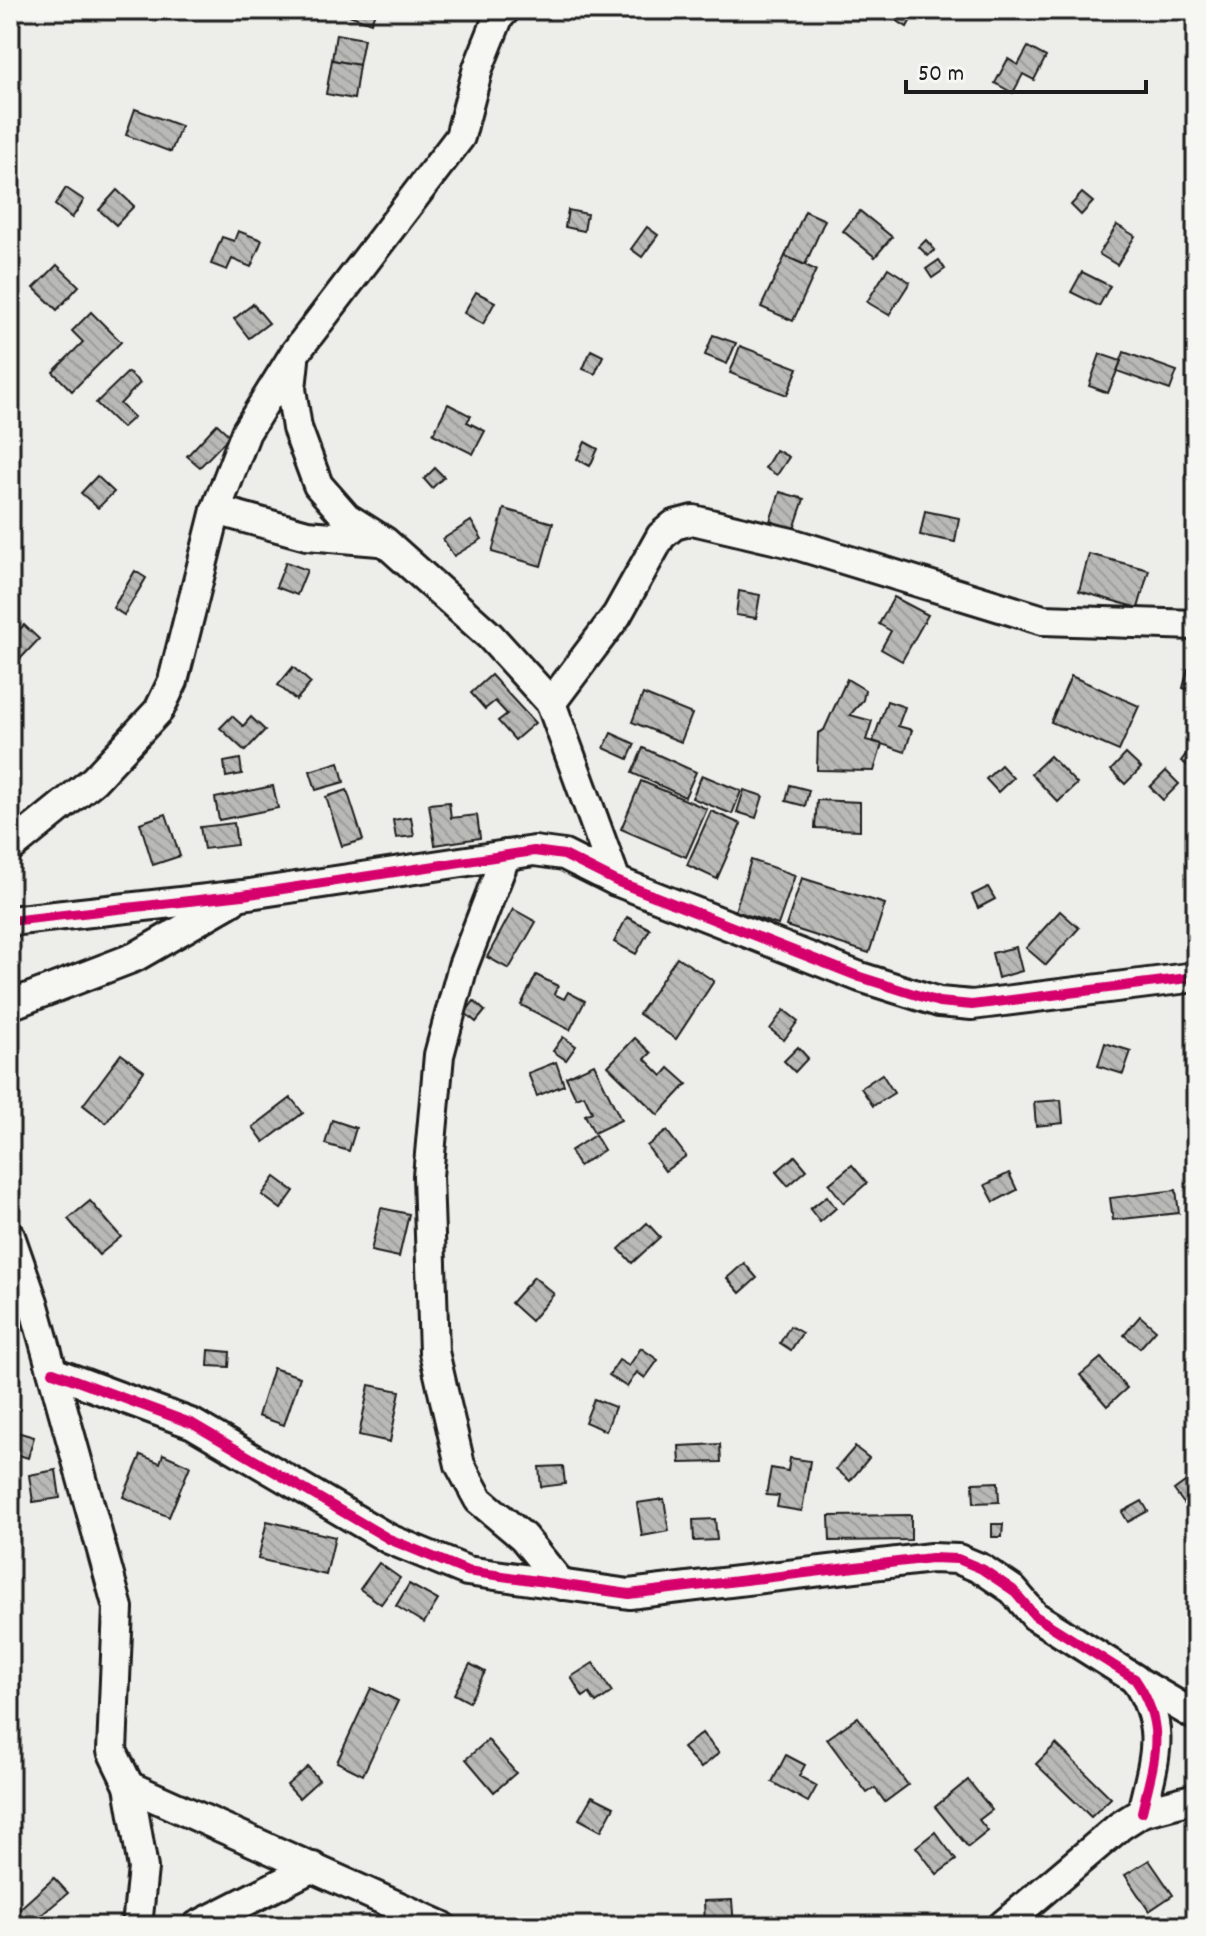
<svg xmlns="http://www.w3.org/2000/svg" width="1206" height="1936" font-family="Dekko,sans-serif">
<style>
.building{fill:url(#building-back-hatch);stroke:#1c1c1c;stroke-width:2}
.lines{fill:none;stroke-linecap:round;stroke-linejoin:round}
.street-casing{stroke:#1c1c1c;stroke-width:34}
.street{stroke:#f6f6f2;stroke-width:28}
.cycleway-casing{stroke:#f6f6f2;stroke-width:15}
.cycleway{stroke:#d6006c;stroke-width:10}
</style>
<defs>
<pattern id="building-back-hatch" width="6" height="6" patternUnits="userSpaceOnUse" patternTransform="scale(2)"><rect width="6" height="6" fill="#b9b9b6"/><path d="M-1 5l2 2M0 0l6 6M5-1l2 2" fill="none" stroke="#9e9e9c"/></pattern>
</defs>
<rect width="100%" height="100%" fill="#edede9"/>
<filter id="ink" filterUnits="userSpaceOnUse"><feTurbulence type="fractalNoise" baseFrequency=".0125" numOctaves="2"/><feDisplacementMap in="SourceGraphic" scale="16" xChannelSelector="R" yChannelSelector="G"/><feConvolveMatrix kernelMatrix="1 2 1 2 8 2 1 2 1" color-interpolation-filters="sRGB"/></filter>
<g filter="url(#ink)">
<!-- building -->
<g class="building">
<path d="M348,10H376L371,23L346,14Z"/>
<path d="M880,10H916L907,27Z"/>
<path d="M336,34L364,39L359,65L332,60Z"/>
<path d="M1028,47L1046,57L1034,80L1023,74L1013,93L995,83L1008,59L1018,65Z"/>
<path d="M332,60L359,65L354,99L326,94Z"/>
<path d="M135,109L181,126L171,152L126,135Z"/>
<path d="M66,188L84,200L72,218L55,205Z"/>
<path d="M117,190L134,206L116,225L99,210Z"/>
<path d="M1082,193L1093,202L1081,215L1071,205Z"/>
<path d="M568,210L587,214L584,231L565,227Z"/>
<path d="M805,211L825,220L805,265L785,256Z"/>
<path d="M860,211L892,237L875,257L843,231Z"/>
<path d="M1117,225L1135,236L1117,265L1099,254Z"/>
<path d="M647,227L658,235L642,257L631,249Z"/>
<path d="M238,231L262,240L251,267L232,259L227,270L211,264L222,237L234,241Z"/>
<path d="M926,240L935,250L928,256L919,247Z"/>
<path d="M785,256L816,270L793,321L761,307Z"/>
<path d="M939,260L945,269L932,278L926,269Z"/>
<path d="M57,265L79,286L57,310L34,288Z"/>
<path d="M888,268L910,282L889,315L867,302Z"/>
<path d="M1082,272L1110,286L1099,306L1071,292Z"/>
<path d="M476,292L495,302L483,324L464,313Z"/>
<path d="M253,304L269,323L249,338L234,319Z"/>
<path d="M91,312L121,342L72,391L53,372L83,342L72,331Z"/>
<path d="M713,335L736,343L727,364L705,355Z"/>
<path d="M740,346L798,368L787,395L730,373Z"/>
<path d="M591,350L603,356L595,374L583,369Z"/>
<path d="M1124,352L1177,371L1170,390L1117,371Z"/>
<path d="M1100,354L1121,361L1108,393L1089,386Z"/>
<path d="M128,372L140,383L120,404L134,417L122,428L96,403Z"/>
<path d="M448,404L471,416L467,422L485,431L473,454L433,434Z"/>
<path d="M217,424L230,436L200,467L187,456Z"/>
<path d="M585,442L598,449L590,466L577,459Z"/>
<path d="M776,450L789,457L777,475L765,468Z"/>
<path d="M435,468L444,477L432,488L424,479Z"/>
<path d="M97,476L114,492L98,508L81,493Z"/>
<path d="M780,492L804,499L794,529L770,521Z"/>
<path d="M504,509L553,523L541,566L492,552Z"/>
<path d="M925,511L959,518L955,542L920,535Z"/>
<path d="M471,521L482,539L454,556L443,539Z"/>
<path d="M1089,554L1149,570L1138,608L1079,591Z"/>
<path d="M286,562L307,570L297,595L276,587Z"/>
<path d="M135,571L146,578L124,615L113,608Z"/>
<path d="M739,591L760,595L756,618L736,615Z"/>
<path d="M894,597L928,615L902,661L881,649L891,631L879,624Z"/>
<path d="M24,625L39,639L21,658L10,648V639Z"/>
<path d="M293,667L311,683L296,700L278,685Z"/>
<path d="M1188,669L1196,672V692L1183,688Z"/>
<path d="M491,675L535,723L515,740L498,721L507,714L495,701L485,709L471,693Z"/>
<path d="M1071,676L1139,706L1119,751L1051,722Z"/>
<path d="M847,679L865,690L863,700L850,715L872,721L866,740L882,744L874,771L817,770L818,733L824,730Z"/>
<path d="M643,694L692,714L681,742L632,722Z"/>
<path d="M887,701L905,707L898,726L912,730L905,752L873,741Z"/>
<path d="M232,716L243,726L251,717L265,730L245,751L220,728Z"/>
<path d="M611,733L635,744L628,759L604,748Z"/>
<path d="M1196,741V771L1181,761Z"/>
<path d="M643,748L696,772L685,797L632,773Z"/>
<path d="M1126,754L1141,768L1125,784L1111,770Z"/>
<path d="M1050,756L1077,784L1058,802L1031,774Z"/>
<path d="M240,759L242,774L226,777L224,762Z"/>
<path d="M339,762L344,782L316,790L310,771Z"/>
<path d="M1001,765L1013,778L998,792L986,779Z"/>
<path d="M1166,771L1179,784L1163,800L1150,787Z"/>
<path d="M702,775L741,791L732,814L692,798Z"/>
<path d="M641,781L707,809L686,857L621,829Z"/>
<path d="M790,785L809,790L805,806L786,801Z"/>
<path d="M273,786L278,808L219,820L215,798Z"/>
<path d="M347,790L363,840L342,846L326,797Z"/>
<path d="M744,790L763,796L756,818L737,812Z"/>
<path d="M817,800L860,802V830L815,828Z"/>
<path d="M449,802L451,818L477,815L480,838L435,845L429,804Z"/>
<path d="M711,811L741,824L717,879L687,865Z"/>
<path d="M166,814L180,856L153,865L140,823Z"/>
<path d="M411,817L414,836L396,838L393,820Z"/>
<path d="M234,823L237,845L204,849L200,827Z"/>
<path d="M751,860L795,875L778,925L735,911Z"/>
<path d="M802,878L885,904L869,953L786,926Z"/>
<path d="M988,887L995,899L978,908L972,895Z"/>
<path d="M513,909L536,922L509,969L487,957Z"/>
<path d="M1060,911L1079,928L1046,965L1026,948Z"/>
<path d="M627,917L650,929L636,954L614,942Z"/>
<path d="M1016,947L1022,971L998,978L992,953Z"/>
<path d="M677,957L714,981L676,1039L639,1014Z"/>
<path d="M536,975L558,986L554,994L564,999L568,992L585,1001L570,1030L521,1005Z"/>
<path d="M474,1001L485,1011L476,1022L465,1013Z"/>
<path d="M784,1010L798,1021L784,1040L770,1029Z"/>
<path d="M563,1037L576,1046L566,1060L553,1051Z"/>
<path d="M635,1038L651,1053L645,1059L662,1076L669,1068L687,1084L658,1115L608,1066Z"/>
<path d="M1105,1043L1131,1051L1123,1074L1098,1066Z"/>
<path d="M798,1047L808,1058L795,1072L784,1061Z"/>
<path d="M121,1054L144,1071L106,1123L83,1105Z"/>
<path d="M556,1062L564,1085L537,1096L528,1073Z"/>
<path d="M594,1064L621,1120L594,1133L585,1115L592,1112L584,1095L576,1098L566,1077Z"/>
<path d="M882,1074L894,1093L873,1106L861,1088Z"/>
<path d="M291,1098L303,1113L264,1142L253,1127Z"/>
<path d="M1061,1100L1063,1123L1036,1126L1034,1102Z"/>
<path d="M1196,1114V1144H1195L1189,1115Z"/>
<path d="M332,1120L356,1128L349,1151L325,1144Z"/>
<path d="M667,1131L686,1156L665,1171L647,1146Z"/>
<path d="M595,1135L604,1150L579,1166L570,1151Z"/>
<path d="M795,1156L807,1170L788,1186L776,1172Z"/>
<path d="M852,1165L867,1183L844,1203L829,1184Z"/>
<path d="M1009,1173L1017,1190L994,1202L985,1185Z"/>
<path d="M275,1177L294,1191L281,1209L262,1195Z"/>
<path d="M1176,1190L1179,1213L1113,1220L1110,1198Z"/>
<path d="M827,1196L836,1208L820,1222L810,1209Z"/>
<path d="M90,1201L121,1237L99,1255L68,1219Z"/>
<path d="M381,1208L409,1214L399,1257L371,1251Z"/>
<path d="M647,1223L660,1237L632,1263L619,1249Z"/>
<path d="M744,1263L757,1278L740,1293L727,1278Z"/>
<path d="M534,1277L554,1294L531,1321L511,1303Z"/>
<path d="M1140,1316L1156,1330L1140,1348L1124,1335Z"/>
<path d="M790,1326L802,1333L791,1350L780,1343Z"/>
<path d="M641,1348L658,1360L645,1378L637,1372L627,1387L609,1375L619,1360L629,1366Z"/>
<path d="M209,1350L230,1352L229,1367L208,1366Z"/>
<path d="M1101,1358L1127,1388L1107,1406L1080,1375Z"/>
<path d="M273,1368L300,1377L284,1425L258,1416Z"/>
<path d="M369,1385L400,1391L390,1442L359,1435Z"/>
<path d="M594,1399L615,1407L606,1431L585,1422Z"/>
<path d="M10,1430L34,1437L28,1458L10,1452Z"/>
<path d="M720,1444L721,1462L680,1463L679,1446Z"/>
<path d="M855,1447L869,1458L850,1481L836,1469Z"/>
<path d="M163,1454L190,1466L169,1517L123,1497L141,1455L160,1463Z"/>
<path d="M790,1458L810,1461L802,1511L777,1507L779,1496L766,1495L771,1468L788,1471Z"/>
<path d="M563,1466L565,1484L541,1487L539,1467Z"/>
<path d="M56,1470L60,1498L33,1502L29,1475Z"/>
<path d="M1196,1474V1520L1174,1490Z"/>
<path d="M998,1482L999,1502L974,1503L973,1483Z"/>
<path d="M664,1499L669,1531L642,1536L637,1503Z"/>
<path d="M1142,1501L1148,1511L1128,1522L1122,1512Z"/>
<path d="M911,1515V1540L830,1541L829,1516Z"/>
<path d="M715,1519L717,1540L694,1541L693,1520Z"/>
<path d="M267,1521L335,1537L326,1575L258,1559Z"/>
<path d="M992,1524H1003L1002,1537H992Z"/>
<path d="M379,1563L400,1578L381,1604L360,1589Z"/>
<path d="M409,1584L438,1600L424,1623L396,1606Z"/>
<path d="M593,1663L612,1692L596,1703L589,1693L583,1697L571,1677Z"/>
<path d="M470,1664L485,1672L469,1702L454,1694Z"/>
<path d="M371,1688L398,1701L363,1775L337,1762Z"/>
<path d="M858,1717L908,1785L885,1802L875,1788L867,1793L827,1739Z"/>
<path d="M702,1733L719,1753L701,1768L683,1748Z"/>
<path d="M488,1740L516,1773L494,1792L466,1759Z"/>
<path d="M1056,1744L1111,1798L1091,1817L1036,1764Z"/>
<path d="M786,1755L805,1765L799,1776L817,1786L808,1802L772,1782Z"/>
<path d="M308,1767L319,1780L299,1798L287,1785Z"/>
<path d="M968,1780L992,1810L979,1820L988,1831L968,1847L935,1807Z"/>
<path d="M592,1796L614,1807L601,1831L579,1819Z"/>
<path d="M935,1832L956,1860L937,1874L916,1847Z"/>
<path d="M1149,1860L1173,1895L1149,1911L1125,1875Z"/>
<path d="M54,1878L68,1893L28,1926L16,1912Z"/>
<path d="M732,1900L734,1926H705L704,1901Z"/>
</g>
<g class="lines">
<defs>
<g id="street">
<path d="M294,360L291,389L297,428L318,485L346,517L384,541L490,636L551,703L616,881"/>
<path d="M216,510L307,535L379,541"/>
<path d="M551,703L617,615L661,536L674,525L693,520L791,543L1043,620L1196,625"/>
<path d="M10,848L94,780L159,710L173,681L216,510L246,432L295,353L460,137L478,68L498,18L505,10"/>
<path d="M506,855L463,966L439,1055L428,1176L434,1352L460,1465L479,1500L523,1537L562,1585"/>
<path d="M10,921L243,895L534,851L564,855L616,881L860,977L939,1002L972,1005L1196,977"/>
<path d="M10,1005L135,957L232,901"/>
<path d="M10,1236L33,1302L118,1608L112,1751L129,1786L143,1868L137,1926"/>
<path d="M53,1372L193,1424L389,1539L467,1571L629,1594L931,1558L958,1559L982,1569L1013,1590L1035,1616L1135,1679C1168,1727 1154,1760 1142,1812"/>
<path d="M1135,1680L1196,1716"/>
<path d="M129,1786L442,1926"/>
<path d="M197,1926L313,1867"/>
<path d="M1002,1926L1120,1826L1142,1812L1196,1798"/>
</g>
</defs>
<!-- street casing -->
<use href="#street" class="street-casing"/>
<!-- street -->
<use href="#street" class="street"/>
<defs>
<g id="cycleway">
<path d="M10,921L243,895L534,851L564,855L616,881L860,977L939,1002L972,1005L1196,977"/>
<path d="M53,1372L193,1424L389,1539L467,1571L629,1594L931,1558L958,1559L982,1569L1013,1590L1035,1616L1135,1679C1168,1727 1154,1760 1142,1812"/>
</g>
</defs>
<!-- cycleway casing -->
<use href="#cycleway" class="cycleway-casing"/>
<!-- cycleway -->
<use href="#cycleway" class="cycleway"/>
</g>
</g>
<!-- margin -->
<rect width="1206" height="1936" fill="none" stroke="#f6f6f2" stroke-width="40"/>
<rect x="20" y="20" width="1166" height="1896" fill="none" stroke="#1c1c1c" stroke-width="3" filter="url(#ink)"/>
<!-- scale -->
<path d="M906 80v12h240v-12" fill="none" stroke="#1c1c1c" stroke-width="4"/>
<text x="918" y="80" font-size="24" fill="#1c1c1c" stroke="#f6f6f2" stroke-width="6" paint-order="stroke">50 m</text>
</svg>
